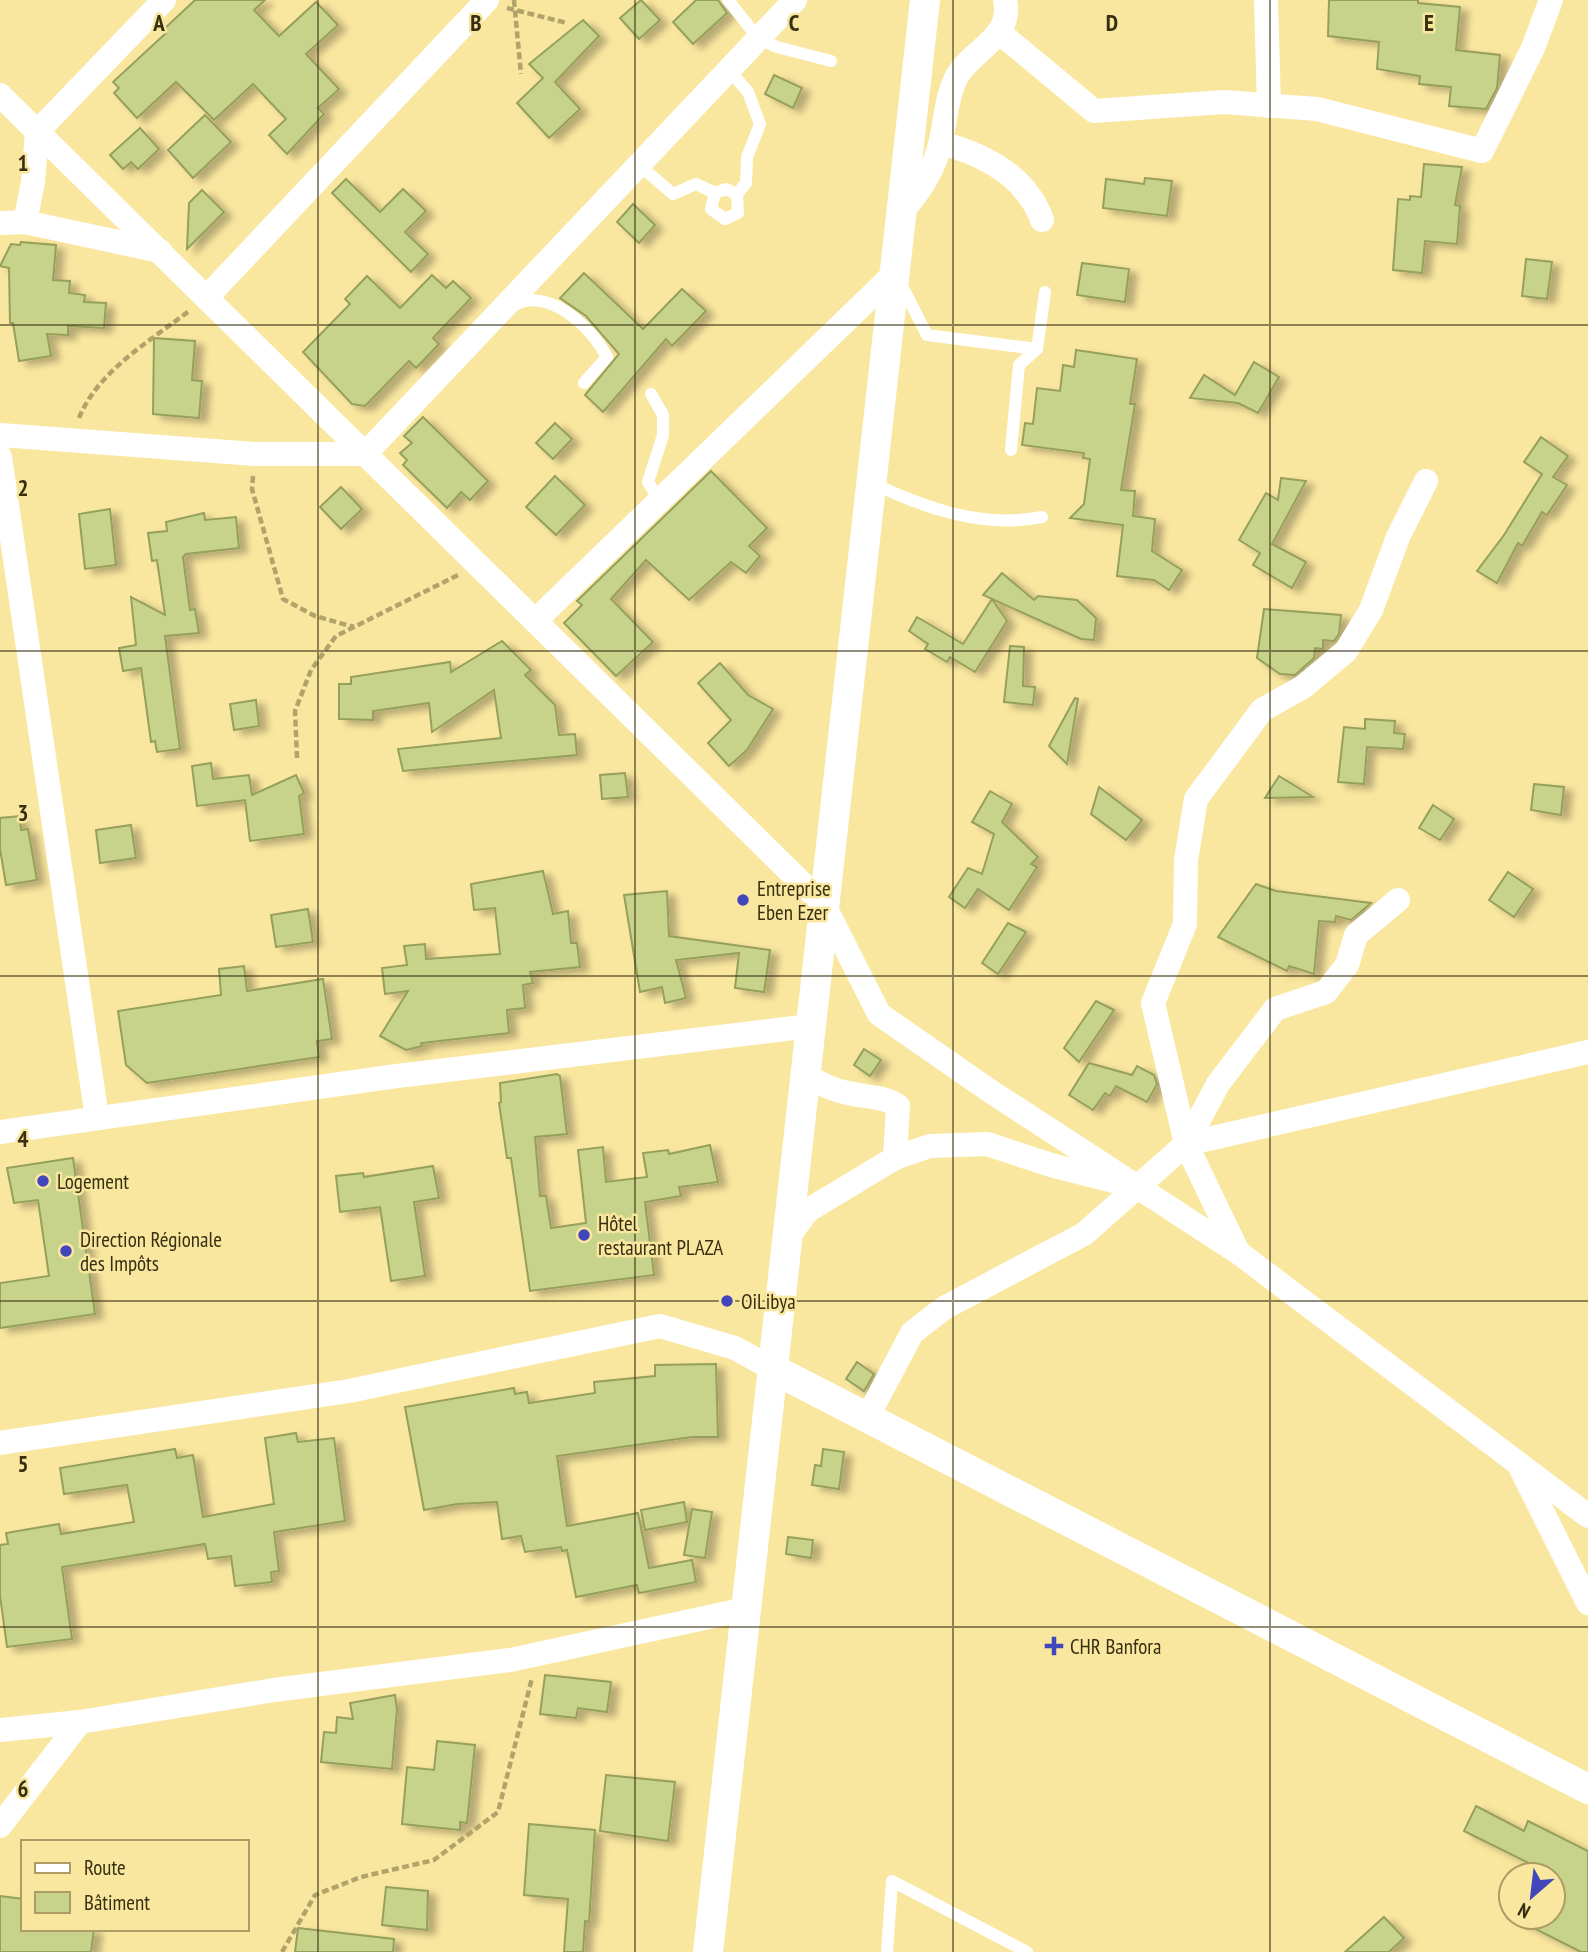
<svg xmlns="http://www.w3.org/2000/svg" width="1588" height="1952" font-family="'PT Sans Narrow',sans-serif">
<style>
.building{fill:#c7d28b;stroke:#96a05b;stroke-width:2;filter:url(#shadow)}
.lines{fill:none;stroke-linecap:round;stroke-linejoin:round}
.path{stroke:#b1a36a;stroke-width:4.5;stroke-dasharray:7 3.5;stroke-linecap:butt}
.service{stroke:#fff;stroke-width:12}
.minor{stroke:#fff;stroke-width:24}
.tertiary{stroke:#fff;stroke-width:30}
.grid{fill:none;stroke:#372f11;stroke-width:2;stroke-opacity:0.55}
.poi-dot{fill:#4246bb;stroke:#fae79f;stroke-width:2.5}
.labels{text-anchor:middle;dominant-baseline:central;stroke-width:5;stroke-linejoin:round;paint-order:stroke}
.poi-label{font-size:21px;fill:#372f11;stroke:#fae79f;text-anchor:start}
.grid-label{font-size:23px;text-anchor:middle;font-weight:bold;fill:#372f11;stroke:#fae79f;stroke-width:5;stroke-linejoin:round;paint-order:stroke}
</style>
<defs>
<filter id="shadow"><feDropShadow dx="8" dy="4.5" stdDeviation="3.5" flood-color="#0004"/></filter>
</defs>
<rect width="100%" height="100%" fill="#fae79f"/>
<!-- building -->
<g class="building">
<path d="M195,0H265L254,10L279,36L316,2L338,25L306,54L339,89L318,108L324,114L287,154L269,135L286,119L253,84L214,120L176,82L137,118L114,93L119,88L113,82L166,33L163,30Z"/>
<path d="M641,0L660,20L639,39L620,18Z"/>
<path d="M696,0H718L727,13L693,44L673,22Z"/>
<path d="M1329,0H1418V3L1460,7L1456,50L1500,55L1497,88L1486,109L1449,106L1451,87L1419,84L1420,76L1377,69L1379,42L1328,36Z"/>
<path d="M583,20L599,36L555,82L580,109L549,138L517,103L543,78L529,64Z"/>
<path d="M774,75L802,88L793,108L765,94Z"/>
<path d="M205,115L231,142L193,178L168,150Z"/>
<path d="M140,128L159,149L138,169L131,162L123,169L110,155Z"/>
<path d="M1424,164L1462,167L1455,205L1460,206L1457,244L1425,241L1422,273L1393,270L1398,199L1410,200V196L1421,197Z"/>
<path d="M1145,178L1172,181L1167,216L1103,208L1106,179L1144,184Z"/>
<path d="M346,179L380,212L403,189L426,211L405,232L428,254L411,272L332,193Z"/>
<path d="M202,190L224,212L187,249L189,203Z"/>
<path d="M633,204L655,225L639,243L617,222Z"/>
<path d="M21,242L56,245L53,280L70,281L69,293L85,295L84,302L106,303L104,328L68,326V335L47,334L51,356L19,361L13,323H10L9,268L0,266L11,244L20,245Z"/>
<path d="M1526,259L1552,262L1547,299L1522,296Z"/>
<path d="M1082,263L1129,269L1125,302L1077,295Z"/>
<path d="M584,273L643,329L682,289L706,311L672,346L666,339L603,412L585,395L619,354L586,316L560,298Z"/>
<path d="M432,275L446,288L453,281L471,298L433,338L439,344L416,368L409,361L365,406L352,404L303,352L350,304L345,299L367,276L400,308Z"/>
<path d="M154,338L195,341L192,380L202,381L199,418L153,414Z"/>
<path d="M1076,350L1137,359L1130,404H1135L1121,490L1135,491L1133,516L1155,519L1152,551L1182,570L1169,590L1154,580L1117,576L1123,525L1070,518L1084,504L1090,459L1083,458L1084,453L1022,445L1025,423L1033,424L1037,388L1060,391L1063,365L1074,367Z"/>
<path d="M1254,362L1279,377L1258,413L1238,403L1190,398L1204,375L1235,395Z"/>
<path d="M423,417L488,481L470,500L461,492L447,508L403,465L407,460L400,453L412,443L404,436Z"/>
<path d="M555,423L572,439L553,459L536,443Z"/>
<path d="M1541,437L1568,456L1553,477L1567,485L1547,515L1542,512L1522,546L1518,543L1497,583L1477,571L1504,535L1542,474L1524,462Z"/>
<path d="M711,471L767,528L749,546L760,556L746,573L731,562L689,600L646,560L611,599L653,642L616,676L564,623L582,605L577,601Z"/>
<path d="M555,476L585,505L556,535L526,507Z"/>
<path d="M1281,478L1306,481L1272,544L1306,562L1292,588L1253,565L1260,553L1239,540L1266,493L1278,500Z"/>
<path d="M341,487L362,509L341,529L320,507Z"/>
<path d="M110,509L116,565L85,569L79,514Z"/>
<path d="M204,513L205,520L236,517L239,548L186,554L183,557L190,610L195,609L199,633L165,636L180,749L157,752L155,741L151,742L141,668L123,671L119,648L136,645L131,597L165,615L157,560L152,561L148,533L167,531L166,522Z"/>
<path d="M1002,573L1034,600L1038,596L1077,600L1096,618L1094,640L1081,639L983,595Z"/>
<path d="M992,599L1007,621L975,672L950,657L947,662L925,649L928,644L909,631L917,617L963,644Z"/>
<path d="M1264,609L1341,615L1339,634L1334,641L1323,640V649L1315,648L1314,658L1295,675L1280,674L1257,658Z"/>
<path d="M502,641L531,670L525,675L555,705L559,735L575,734L577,755L403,771L398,749L501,738L494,690L432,732L429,703L373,711V720L339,719V684H351V677L450,662L451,672Z"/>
<path d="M1010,646L1024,647L1023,686L1035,687L1033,705L1004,702Z"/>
<path d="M720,663L748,695L773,709L747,750L729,766L708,743L731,720L698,683Z"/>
<path d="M1075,698L1078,699L1067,764L1049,746Z"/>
<path d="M256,700L259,726L234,730L230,704Z"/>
<path d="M1365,719L1395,721L1394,733L1405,734L1403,749L1367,747L1364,784L1338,782L1344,727L1365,729Z"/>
<path d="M211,763L213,779L249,775L252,795L296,775L304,793L299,796L304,834L250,841L245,800L197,806L192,766Z"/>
<path d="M625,773L628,797L602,799L600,775Z"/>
<path d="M1279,776L1313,797L1265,798Z"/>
<path d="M1534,784L1564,787L1561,815L1531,810Z"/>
<path d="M1099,787L1142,820L1126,840L1091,814Z"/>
<path d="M990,791L1012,804L1002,822L1038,857L1031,864L1037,867L1009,910L978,889L965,908L949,897L968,868L982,874L994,834L972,822Z"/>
<path d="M1433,805L1454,819L1440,840L1419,828Z"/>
<path d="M20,816L21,830L28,829L37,880L6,885L0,849V818Z"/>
<path d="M131,825L136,858L100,863L96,830Z"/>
<path d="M543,871L553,914L568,911L571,943H577L580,967L530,972L533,983L523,985L525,1008L507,1010L509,1033L421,1043L422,1046L406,1050L380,1036L408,991L385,994L382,968L407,965L404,946L425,944L426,959L500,954L495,908L474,910L471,884Z"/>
<path d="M1508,872L1533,889L1514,917L1489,900Z"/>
<path d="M1256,884L1276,891L1371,903L1351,920L1336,916L1335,922L1319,921L1314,974L1289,966L1287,971L1218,937Z"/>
<path d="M667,891L669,936L770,950L764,992L735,988L739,953L676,960L686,998L665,1003L662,987L640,992L624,895Z"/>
<path d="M308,909L313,942L276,947L271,915Z"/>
<path d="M1008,923L1026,932L998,974L982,963Z"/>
<path d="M244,966L247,991L323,979L332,1039L317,1041L319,1057L147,1083L126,1065L118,1011L221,995L219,969Z"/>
<path d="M1096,1001L1114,1010L1079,1062L1064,1048Z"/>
<path d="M864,1049L881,1060L870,1076L854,1065Z"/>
<path d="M1089,1063L1132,1075L1137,1066L1154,1075L1157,1084L1147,1102L1116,1086L1110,1096L1105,1093L1093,1110L1069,1095Z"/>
<path d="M557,1074L560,1076L567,1134L535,1137L540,1196H546L551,1228L586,1223L578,1150L603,1147L606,1182L647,1177L643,1153L668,1150L669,1154L710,1145L718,1182L679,1187L681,1196L645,1202L654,1275L530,1291L511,1158H507L499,1103L501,1102L500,1083Z"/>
<path d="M73,1158L95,1314L0,1328V1283L49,1276L38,1200L14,1203L7,1168Z"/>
<path d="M433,1166L439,1198L414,1202L425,1276L391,1281L380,1207L340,1212L336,1176L363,1173L364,1177Z"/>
<path d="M857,1362L874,1374L864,1391L846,1379Z"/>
<path d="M716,1364L718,1437H692L557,1456L567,1526L638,1513L649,1568L692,1560L696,1582L639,1593L637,1585L576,1597L567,1550L562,1551L561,1547L525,1552L521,1536L502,1539L497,1502L457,1504L424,1510L405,1407L514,1388L515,1394L527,1392L529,1403L595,1393L594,1382L655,1376V1365Z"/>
<path d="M296,1433L298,1442L334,1438L345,1521L274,1532L279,1571L271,1572L272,1582L235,1586L231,1556L208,1559L205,1544L62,1567L72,1639L7,1647L0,1596V1545L8,1544L6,1533L59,1524L61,1534L134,1522L127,1485L64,1494L60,1468L175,1449L177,1458L193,1455L203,1517L274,1504L265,1438Z"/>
<path d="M823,1449L844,1452L839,1489L812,1485L815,1465L821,1466Z"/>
<path d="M684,1502L687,1522L645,1530L641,1510Z"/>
<path d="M692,1509L712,1512L705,1558L684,1555Z"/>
<path d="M788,1537L813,1540L811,1558L786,1554Z"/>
<path d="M545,1675L611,1682L607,1712L578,1708L576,1718L540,1714Z"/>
<path d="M395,1695L397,1709L392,1769L321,1762L324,1732L336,1733L337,1717L353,1719L350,1703Z"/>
<path d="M437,1741L475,1745L467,1823L460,1822V1830L402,1824L407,1767L434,1770Z"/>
<path d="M606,1775L675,1782L668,1841L600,1831Z"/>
<path d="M1476,1806L1524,1831L1528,1821L1588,1851V1952H1581L1512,1917H1553V1875L1464,1831Z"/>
<path d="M529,1824L595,1830L589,1922L585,1921L583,1952H564L568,1899L524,1895Z"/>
<path d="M386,1887L428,1891L427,1930L382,1925Z"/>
<path d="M0,1896L23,1899V1929H94L91,1952H0Z"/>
<path d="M1384,1917L1404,1938L1389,1952H1345Z"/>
<path d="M298,1928L394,1939L393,1952H295Z"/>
</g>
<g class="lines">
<!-- path -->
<g class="path">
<path d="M514,0L521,74"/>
<path d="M507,8L567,23"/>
<path d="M79,418C98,371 150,341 189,311"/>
<path d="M253,476L252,489L283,599L315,616L354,627"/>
<path d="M297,758L295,711L311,670L336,636L458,575"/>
<path d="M282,1952L315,1895L361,1877L434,1860L498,1812L532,1678"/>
</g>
<!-- service -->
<g class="service">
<path d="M728,0L758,38L777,47L831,61"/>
<path d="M729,70L748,92L760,124L747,157L746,183L737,194L738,213L725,219L711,209L715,193L726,189L737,194"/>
<path d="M639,165L673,194L696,184L715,193"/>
<path d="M900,282L927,335L1037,349L1045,292"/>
<path d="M513,306C547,285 592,327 607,357L584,383"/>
<path d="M651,394L663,415V435L648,482L659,500"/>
<path d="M1011,450L1019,365L1037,349"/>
<path d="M870,482C924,508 983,529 1042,517"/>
<path d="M887,1952L892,1881L1027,1952"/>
</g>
<!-- minor -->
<g class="minor">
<path d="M1266,0L1269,106"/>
<path d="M1000,33L1094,111L1224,102L1317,109L1482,151L1533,48L1551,0"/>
<path d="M0,95L824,905L879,1014L990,1091L1239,1253L1588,1516"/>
<path d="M941,143C983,154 1026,175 1042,220"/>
<path d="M900,214C919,192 935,170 941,140C946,119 946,98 956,78C970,50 1014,38 1005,0"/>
<path d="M25,222L33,182L37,132L164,0"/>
<path d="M0,223L25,222L160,251"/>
<path d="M206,298L487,0"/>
<path d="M0,435L255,454H365L795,0"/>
<path d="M0,457L97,1118"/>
<path d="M535,621L895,273"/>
<path d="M805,1074C818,1083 832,1090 848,1093C864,1097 884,1096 898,1106L895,1158"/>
<path d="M0,1132L397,1076L810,1026"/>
<path d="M1186,1144L1588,1052"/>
<path d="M787,1239L807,1211L895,1158L930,1146L987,1144L1051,1165L1118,1182"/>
<path d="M1238,1252L1186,1144L1153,1003L1185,924L1186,860L1196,799L1262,710L1303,687L1346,651L1371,610L1398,537L1426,481"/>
<path d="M867,1418L912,1333L944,1308L1084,1234L1186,1144L1218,1084L1275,1009L1326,992L1347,965L1356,935L1398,900"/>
<path d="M0,1443L349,1391L660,1326L735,1348L773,1369"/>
<path d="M1521,1469L1588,1603"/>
<path d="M0,1730L80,1722L274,1690L510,1660L746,1609"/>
<path d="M0,1826L80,1722"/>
</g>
<!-- tertiary -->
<g class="tertiary">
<path d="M773,1369L1588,1789"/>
<path d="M708,1952L925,0"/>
</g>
</g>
<!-- grid -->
<path class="grid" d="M318,0V1952M635,0V1952M953,0V1952M1270,0V1952M0,325H1588M0,651H1588M0,976H1588M0,1301H1588M0,1627H1588"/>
<!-- markers -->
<g class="poi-dot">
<circle cx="743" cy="900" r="7"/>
<circle cx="43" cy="1181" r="7"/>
<circle cx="584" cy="1235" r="7"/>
<circle cx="66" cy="1251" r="7"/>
<circle cx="727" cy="1301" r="7"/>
<path d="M1050.5 1635.5h7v7h7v7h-7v7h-7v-7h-7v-7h7z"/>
</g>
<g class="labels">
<!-- poi labels -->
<g class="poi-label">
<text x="757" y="888">Entreprise<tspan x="757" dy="24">Eben Ezer</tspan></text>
<text x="57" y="1181">Logement</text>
<text x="598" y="1223">Hôtel<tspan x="598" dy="24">restaurant PLAZA</tspan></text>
<text x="80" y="1239">Direction Régionale<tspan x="80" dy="24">des Impôts</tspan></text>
<text x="741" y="1301">OiLibya</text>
<text x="1070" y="1646">CHR Banfora</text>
</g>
</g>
<g class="grid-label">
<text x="159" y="31">A</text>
<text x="476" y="31">B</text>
<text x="794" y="31">C</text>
<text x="1112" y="31">D</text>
<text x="1429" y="31">E</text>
<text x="23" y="171">1</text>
<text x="23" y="496">2</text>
<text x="23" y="821">3</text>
<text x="23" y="1147">4</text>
<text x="23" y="1472">5</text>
<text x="23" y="1797">6</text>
</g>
<!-- legend -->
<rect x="21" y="1840" width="228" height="91" fill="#fae79f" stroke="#ac9d66" stroke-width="2"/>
<rect x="35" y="1863" width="35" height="10" fill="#ffffff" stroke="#ac9d66" stroke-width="2"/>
<text x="84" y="1875" font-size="21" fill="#372f11">Route</text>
<rect x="35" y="1892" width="35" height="21" fill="#c7d28b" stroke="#ac9d66" stroke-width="2"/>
<text x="84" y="1910" font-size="21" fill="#372f11">Bâtiment</text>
<!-- north arrow -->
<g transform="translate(1532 1896) rotate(208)"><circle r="33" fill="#fae79f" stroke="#ac9d66" stroke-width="2"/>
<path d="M0-5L12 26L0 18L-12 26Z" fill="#4246bb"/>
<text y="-10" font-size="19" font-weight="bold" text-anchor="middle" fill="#372f11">N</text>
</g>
</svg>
